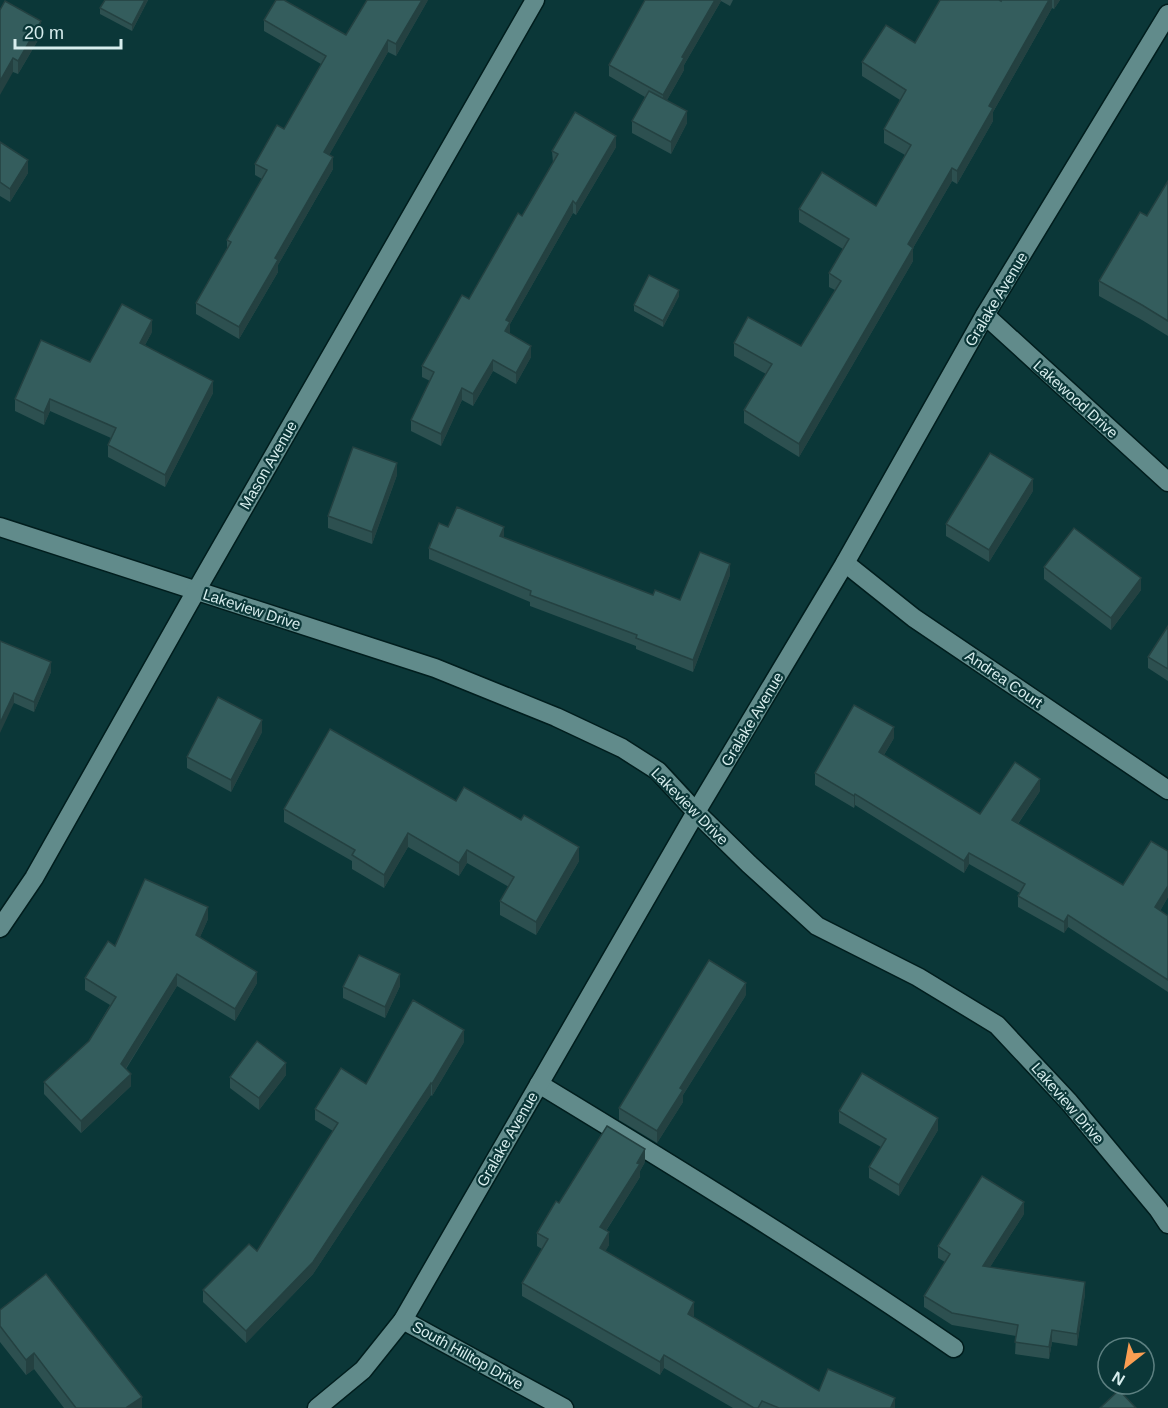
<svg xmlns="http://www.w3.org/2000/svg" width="1168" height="1408" font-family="Helvetica,sans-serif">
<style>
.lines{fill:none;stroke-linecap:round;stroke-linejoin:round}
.lane-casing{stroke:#001d1d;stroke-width:21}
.street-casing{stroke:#001d1d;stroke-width:21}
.lane{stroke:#618b8b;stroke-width:18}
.street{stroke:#618b8b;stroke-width:18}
.wall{fill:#2d5050}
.shaded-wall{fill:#244141}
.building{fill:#345d5d;stroke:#244141;stroke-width:1.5}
.labels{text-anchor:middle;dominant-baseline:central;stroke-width:4.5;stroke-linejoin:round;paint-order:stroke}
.street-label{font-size:15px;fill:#d8eeee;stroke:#0b3738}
</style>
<rect width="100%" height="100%" fill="#0b3738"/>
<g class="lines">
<defs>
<path id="lane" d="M539,1084C679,1169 819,1255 954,1348"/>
<g id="street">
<path d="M985,315L1168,482"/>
<path d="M0,527L435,668L556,717L622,748L658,771L696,812L749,864L817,926L918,977L997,1025L1069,1102L1158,1209L1168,1224"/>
<path d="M845,563L914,618L1168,790"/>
<path d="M0,928L34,878L196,591L535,0"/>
<path d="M403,1320L564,1408"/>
<path d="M317,1408L363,1370L403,1320L696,812L845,563L985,315L1168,14"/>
</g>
</defs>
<!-- lane casing -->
<use href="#lane" class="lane-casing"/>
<!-- street casing -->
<use href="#street" class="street-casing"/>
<!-- lane -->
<use href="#lane" class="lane"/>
<!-- street -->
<use href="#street" class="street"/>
</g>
<!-- wall -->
<g class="wall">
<path d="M105,0H148L132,31L100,14V8Z"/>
<path d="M428,0L396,56L388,52L329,155L333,169L278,265V272L239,339L196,314V303L227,249V240L262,179L255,175V164L284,129L321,64L264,31V20L346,35Z"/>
<path d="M645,0H733L730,6L721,1L684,65V70L667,100L687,123L671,154L632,133V121L645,97L609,76V65Z"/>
<path d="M1001,0H1060L1054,9L1052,8L993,112V121L957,184L952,181L913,248V261L799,457L744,423V410L766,374L734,356V343L801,346L835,290L829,287V273L843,249L799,222V209L876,206L905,155L884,143V129L900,100L862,76V62L915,43Z"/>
<path d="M0,10L41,35L18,74L13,72Z"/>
<path d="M0,142L28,173L10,202L0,196Z"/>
<path d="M616,147L576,215L573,213L510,324V334L531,357L516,384L493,371L473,406L462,400L441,446L411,431V420L430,381L422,377V366L469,299L522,216L553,163L552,151Z"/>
<path d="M1168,181V336L1142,320L1099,296V281L1147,216Z"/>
<path d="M679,296L663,327L634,311V305Z"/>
<path d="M152,332L145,345L213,393L165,487L108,457V445L111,438L50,411L44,425L15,411V399Z"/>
<path d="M397,475L372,544L328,528V516Z"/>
<path d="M1033,491L989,562L946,536V524Z"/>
<path d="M448,527L504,538L653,595L680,600L730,575L693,672L636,649V646L530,606V602L429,559V548Z"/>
<path d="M1044,567L1141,590L1111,630L1044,579Z"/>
<path d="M1168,626V681L1148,668V657Z"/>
<path d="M0,641L51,672L34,712L14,703Z"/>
<path d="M262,732L231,792L187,768V757Z"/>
<path d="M894,738L884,755L980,814L1040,791L1018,824L1123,885L1168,851V897L1160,911L1168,916V992L1068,927L1064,933L1018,907V896L1020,893L969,864L964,873L855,805L854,808L815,785V773Z"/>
<path d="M456,801L579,861L536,935L500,915V901L509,887L467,863L459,876L408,847L384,888L352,869V861L284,822V809Z"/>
<path d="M208,919L200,937L257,983L235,1021L177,986L126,1069L131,1086L81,1133L44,1094V1082L89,1041L110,1005L85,990V978L115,946Z"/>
<path d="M400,986L385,1018L343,998V987Z"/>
<path d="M746,995L683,1095V1102L657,1143L619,1120V1108Z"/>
<path d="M464,1042L432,1096L431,1095L313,1274L246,1343L203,1302V1290L257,1251L333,1131L315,1120V1109L366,1084Z"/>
<path d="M286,1075L259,1110L230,1088V1077Z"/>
<path d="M839,1111L938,1130L899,1196L869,1178V1167L881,1147L839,1123Z"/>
<path d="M645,1162L640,1171V1177L606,1231L609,1245L605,1251L694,1315L693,1317L819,1391L895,1408H733L664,1368L660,1375L522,1296V1283L542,1249L537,1246V1233L559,1203Z"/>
<path d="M1024,1214L990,1267L1085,1294L1077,1346L1052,1342L1049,1359L1015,1354L1016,1336L952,1325L924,1307V1296L945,1262L938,1258V1246Z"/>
<path d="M0,1310L142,1408H64L34,1369L26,1375L0,1342Z"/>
</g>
<!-- shaded-wall -->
<g class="shaded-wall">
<path d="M145,0H148L132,31V25Z"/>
<path d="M422,0H428L396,56V44Z"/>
<path d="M715,0H721V1L684,65V70L663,107V95L682,57Z"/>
<path d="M1049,0H1052V8L993,112V121L957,184V171L989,106Z"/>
<path d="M1054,0H1060L1054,9Z"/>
<path d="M41,21V35L18,74V61Z"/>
<path d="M388,40V52L324,164V152Z"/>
<path d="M13,58V72L0,95V81Z"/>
<path d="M687,111V123L671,154V142Z"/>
<path d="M616,136V147L576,215V204Z"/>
<path d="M333,157V169L278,265V272L239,339V327L275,258Z"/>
<path d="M28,160V173L10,202V189Z"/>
<path d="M952,168V181L913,248V261L799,457V444L908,244Z"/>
<path d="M573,201V213L510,324V333L505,343L506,320Z"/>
<path d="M679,290V296L663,327V321Z"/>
<path d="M152,320V332L140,354V343Z"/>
<path d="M531,346V357L516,384V373Z"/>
<path d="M493,360V371L473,406V394Z"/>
<path d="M213,381V393L165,487V475Z"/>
<path d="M462,388V400L441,446V434Z"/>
<path d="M50,399V411L44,425V413Z"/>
<path d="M397,463V475L372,544V532Z"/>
<path d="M1033,479V491L989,562V550Z"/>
<path d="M504,527V539L500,536Z"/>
<path d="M730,564V575L693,672V660Z"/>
<path d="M1141,578V590L1111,630V618Z"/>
<path d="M51,662V672L34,712V702Z"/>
<path d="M14,693V703L0,733V723Z"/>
<path d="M262,720V732L231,792V780Z"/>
<path d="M894,727V738L879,763V752Z"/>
<path d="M1040,779V791L1012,832V820Z"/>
<path d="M855,794V805L854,808V796Z"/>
<path d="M408,833V847L384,888V875Z"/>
<path d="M579,847V861L536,935V922Z"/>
<path d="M467,850V863L459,876V863Z"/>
<path d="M969,853V864L964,873V861Z"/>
<path d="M1168,886V897L1155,919V907Z"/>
<path d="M208,907V919L196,946V935Z"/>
<path d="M1068,915V927L1064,933V922Z"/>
<path d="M257,972V983L235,1021V1009Z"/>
<path d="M177,974V986L121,1076V1064Z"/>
<path d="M400,974V986L385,1018V1007Z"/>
<path d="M746,983V995L683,1095V1102L657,1143V1131L680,1088Z"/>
<path d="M464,1030V1042L432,1096V1084Z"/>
<path d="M286,1063V1075L259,1110V1098Z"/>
<path d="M131,1074V1086L81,1133V1121Z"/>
<path d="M431,1083V1095L313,1274L246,1343V1331Z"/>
<path d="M938,1118V1130L899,1196V1185Z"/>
<path d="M645,1149V1162L640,1171V1177L600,1240V1227Z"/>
<path d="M1024,1202V1214L983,1278V1266Z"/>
<path d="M609,1232V1245L600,1261V1248Z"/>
<path d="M1085,1282V1294L1077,1346V1334Z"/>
<path d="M694,1302V1315L688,1327V1314Z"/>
<path d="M1052,1330V1342L1049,1359V1347Z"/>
<path d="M34,1353V1369L26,1375V1360Z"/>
<path d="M664,1355V1368L660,1375V1362Z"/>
<path d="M142,1397V1408H127V1407Z"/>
<path d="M895,1398V1408H891Z"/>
</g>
<!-- building -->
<g class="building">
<path d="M105,0H145L132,25L100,8Z"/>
<path d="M276,0H284L346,35L367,0H422L396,44L388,40L324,152L333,157L275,258L278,260L239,327L196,303L231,242L227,240L267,170L255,164L277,125L284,129L326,56L264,20Z"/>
<path d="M645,0H715L682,57L684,58L663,95L609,65Z"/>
<path d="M940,0H999L1001,1V0H1049L989,106L993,108L957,171L952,168L908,244L913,248L799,444L744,410L772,364L734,343L748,317L801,346L841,281L829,273L849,239L799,209L822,172L876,206L911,145L884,129L906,90L862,62L886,25L915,43Z"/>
<path d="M5,1L41,21L18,61L13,58L0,81V10Z"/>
<path d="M649,91L687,111L671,142L632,121Z"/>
<path d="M575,112L616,136L576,204L573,201L506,320L510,322L505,331L531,346L516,373L493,360L473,394L462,388L441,434L411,420L434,372L422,366L462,295L469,299L518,213L522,216L558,154L552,151Z"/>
<path d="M0,142L28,160L10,189L0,182Z"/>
<path d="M1168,181V321L1142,305L1099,281L1140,212L1147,216Z"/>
<path d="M649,275L679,290L663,321L634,305Z"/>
<path d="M122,304L152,320L140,343L213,381L165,475L108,445L116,428L50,399L44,413L15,399L41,340L90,362Z"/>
<path d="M353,447L397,463L372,532L328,516Z"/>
<path d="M990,453L1033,479L989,550L946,524Z"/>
<path d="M457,507L504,527L500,536L653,595L655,590L680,600L700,552L730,564L693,660L636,638L637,635L530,595L531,591L429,548L439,523L448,527Z"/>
<path d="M1074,528L1141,578L1111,618L1044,567Z"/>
<path d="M1168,626V669L1148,657Z"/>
<path d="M0,641L51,662L34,702L14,693L0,723Z"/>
<path d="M218,697L262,720L231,780L187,757Z"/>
<path d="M854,705L894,727L879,752L980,814L1015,762L1040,779L1012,820L1123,885L1151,841L1168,851V886L1155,907L1168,916V980L1068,915L1064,922L1018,896L1025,884L969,853L964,861L855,794L854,796L815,773Z"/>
<path d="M330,729L456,801L464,787L521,820L524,815L579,847L536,922L500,901L514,877L467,850L459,863L408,833L384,875L352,855L355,850L284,809Z"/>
<path d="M145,879L208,907L196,935L257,972L235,1009L177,974L121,1064L131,1074L81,1121L44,1082L89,1041L116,997L85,978L108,941L115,946Z"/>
<path d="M359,955L400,974L385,1007L343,987Z"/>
<path d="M709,960L746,983L680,1088L683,1090L657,1131L619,1108Z"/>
<path d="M413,1000L464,1030L432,1084L431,1083L313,1262L246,1331L203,1290L249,1244L257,1251L338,1123L315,1109L341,1068L366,1084Z"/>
<path d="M257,1041L286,1063L259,1098L230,1077Z"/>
<path d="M862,1073L938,1118L899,1185L869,1167L886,1139L839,1111Z"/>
<path d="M607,1126L645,1149L637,1163L640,1164L600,1227L609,1232L600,1248L694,1302L688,1314L819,1391L828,1369L895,1398L891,1407L894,1408H779L762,1401L758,1408H754L664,1355L660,1362L522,1283L548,1239L537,1233L556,1201L559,1203Z"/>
<path d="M982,1176L1024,1202L983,1266L1085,1282L1077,1334L1052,1330L1049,1347L1015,1342L1018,1325L952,1313L924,1296L950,1254L938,1246Z"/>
<path d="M46,1274L142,1397L127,1407L128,1408H76L34,1353L26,1360L0,1326V1310Z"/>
<path d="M1119,1390L1136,1408H1100Z"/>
</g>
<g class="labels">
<!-- street labels -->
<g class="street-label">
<text transform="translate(996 299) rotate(-59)">Gralake Avenue</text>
<text transform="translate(1076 399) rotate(42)">Lakewood Drive</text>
<text transform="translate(268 465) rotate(-60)">Mason Avenue</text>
<text transform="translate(252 609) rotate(18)">Lakeview Drive</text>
<text transform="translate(1004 679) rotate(34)">Andrea Court</text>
<text transform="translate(752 719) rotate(-59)">Gralake Avenue</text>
<text transform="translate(690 806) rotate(45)">Lakeview Drive</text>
<text transform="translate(1068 1103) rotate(49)">Lakeview Drive</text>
<text transform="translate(507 1139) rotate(-60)">Gralake Avenue</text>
<text transform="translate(468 1355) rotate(29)">South Hilltop Drive</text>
</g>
</g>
<!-- north arrow -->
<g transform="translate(1126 1366) rotate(211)"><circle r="28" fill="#0b3738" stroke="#5d8081" stroke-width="1.5"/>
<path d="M0-4.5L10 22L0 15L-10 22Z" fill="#fc9e52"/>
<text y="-9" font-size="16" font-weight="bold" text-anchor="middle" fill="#d8eeee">N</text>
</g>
<!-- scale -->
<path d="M15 39v9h106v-9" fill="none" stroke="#d8eeee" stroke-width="3"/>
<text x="24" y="39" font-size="18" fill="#d8eeee" stroke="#0b3738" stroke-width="4.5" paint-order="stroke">20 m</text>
</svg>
